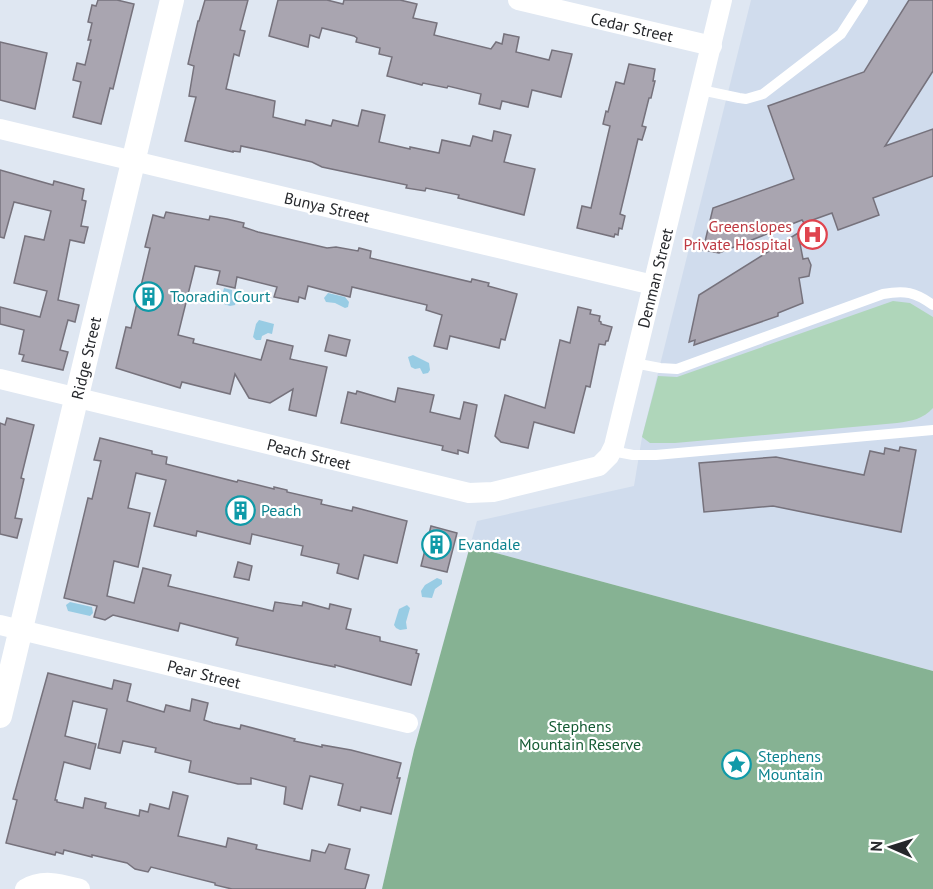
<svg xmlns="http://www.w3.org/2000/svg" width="933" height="889" font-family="'PT Sans',sans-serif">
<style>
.built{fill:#d0dced}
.green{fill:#afd6ba}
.forest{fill:#86b293}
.water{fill:#98cce4}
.building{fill:#a9a5b0;stroke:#76727c;stroke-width:1.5}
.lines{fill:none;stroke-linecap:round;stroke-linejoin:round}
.service{stroke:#fff;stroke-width:10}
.minor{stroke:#fff;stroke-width:20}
.tertiary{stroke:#fff;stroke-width:24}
.labels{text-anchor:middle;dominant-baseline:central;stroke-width:4.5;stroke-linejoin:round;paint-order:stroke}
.street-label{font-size:16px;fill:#25272b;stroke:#fff}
.health-label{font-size:16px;fill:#be3a42;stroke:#fff;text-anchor:end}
.culture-label{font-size:16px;fill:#0d838f;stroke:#fff;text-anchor:start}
.park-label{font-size:16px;fill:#155b34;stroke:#fff}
</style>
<rect width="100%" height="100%" fill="#dfe7f2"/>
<!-- built -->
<path class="built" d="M751,0H933V671L470,546L477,521L634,486L642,437Z"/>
<!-- green -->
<path class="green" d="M893,301L910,303L933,317V408C923,419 912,421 897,423L675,443H650L642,437L658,376L677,377Z"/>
<!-- forest -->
<path class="forest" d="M470,546L933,671V889H382L414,750Z"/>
<!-- water -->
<g class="water">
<path d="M224,288L232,290V296L237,298L235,305L230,306L215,301L217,293L223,292Z"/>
<path d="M328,293L345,297L349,302L348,307L345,308L335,303L326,302L324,298Z"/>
<path d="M259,320L274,324L272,334L268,333L262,336L261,340H256L253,337L256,324Z"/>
<path d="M413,355L429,363L430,370L428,373L423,374L420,368L415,369L411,367L408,357Z"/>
<path d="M437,578L442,580V584L435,589L432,598L422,597L421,591L425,585Z"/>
<path d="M70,602L92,607L93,613L90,616L68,611L66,605Z"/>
<path d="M407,605L410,608L406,622L407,629L400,630L396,628L394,625L399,609Z"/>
</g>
<!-- building -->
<g class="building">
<path d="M98,0H117L134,4L113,89L110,88L101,124L73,117L81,82L73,80L77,63L85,65L91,40H88L92,23L88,22L92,5L96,6Z"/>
<path d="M205,0H248L240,30L245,31L239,56L234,54L226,89L275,101L273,117L305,125L306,120L331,126L333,120L358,126L362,110L385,115L379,142L410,149V147L439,153L442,140L470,146L473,136L492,141L494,131L511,135L504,162L535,169L524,215L458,198L459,195L426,188L425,191L406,188L407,185L322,167L312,162L265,151L241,146L240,152L233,151V152L185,141L196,97L189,96L194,66L188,64L198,21H199Z"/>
<path d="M278,0H327L343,4L344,0H400L417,4L413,18L437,23L434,35L491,49L496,42L502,44L504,34L519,37L516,52L549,60L552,50L572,54L561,97L532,90L528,107L502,101L500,109L479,104L481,94L448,86L447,88L423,83L422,85L387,76L392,57L379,54L380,48L356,42L357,38L354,36L322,28L319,38L310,35L308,47L269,36Z"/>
<path d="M909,0H933V71L885,146L933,129V176L873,198L879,215L838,230L832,213L804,223L802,220L719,253L703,250L713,208L794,179L768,106L864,72Z"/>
<path d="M0,42L47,53L35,109L0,100Z"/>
<path d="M629,64L655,69L653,81H655L651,98H649L642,126L646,127L642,140L638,139L620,214L625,216L622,229L619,228L618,235L615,234L614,237L577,228L582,206L591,208L610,126L603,124L606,111L608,112L616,82L624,84Z"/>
<path d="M0,170L53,185L54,181L84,189L82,200L86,201L81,226L88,227L84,243L70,240L58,300L79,305L75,322L68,320L60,350L68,352L63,370L22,361L24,355L19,354L24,330L0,324V307L40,317L47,291L14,283L25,236L44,240L51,211L14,202L4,238L0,237Z"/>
<path d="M166,212L209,220L210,216L227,219L244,223L243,227L258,232L327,248L336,247L358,251L359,248L371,251L370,258L471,282L472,279L489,283L488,286L517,294L505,340L501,339L499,348L450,336L447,349L434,346L442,315L426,310L427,305L352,287L350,297L308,286L305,299L299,297L298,302L274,297L277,287L237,277L235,288L217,284L220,271L195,266L178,335L194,339L193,343L261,360L267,340L293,346L290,359L327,367L316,416L289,410L293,389L270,403L249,398L235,374L230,394L182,382L180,388L116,368L126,327L131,328L150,248L145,247L153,215L164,218Z"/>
<path d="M798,233L803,259L808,258L811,265L809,276L799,278L803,303L778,313V316L694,345L695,340L689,342L699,295Z"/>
<path d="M578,307L591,310L590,314L600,316L599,321L601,322V324L612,327L608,341H606L605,345L599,344L590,387L586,386L574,433L534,422L528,448L501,442L495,436L505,395L545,408L560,340L570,343Z"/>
<path d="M329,335L350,340L346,356L325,351Z"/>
<path d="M398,388L434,395L430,412L460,419L464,402L477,405L468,453L458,450V454L442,450L443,446L341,423L348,392L356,394L357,391L395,402Z"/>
<path d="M7,418L34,425L21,478L24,479L15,518L22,519L17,538L0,534V423L5,425Z"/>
<path d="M100,438L152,451V454L167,457L166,464L237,482L238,480L274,489V487L287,490V492L322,500L321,504L352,511L353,507L407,521L397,563L364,555L358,579L337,573L339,564L301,555L303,546L252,534L250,544L197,531L196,536L154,526L166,480L136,473L128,508L150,513L138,567L114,561L107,596L134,603L143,568L171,575L168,586L273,611L275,602L302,606L303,602L329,609L330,604L351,609L346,629L380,637V641L417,650L416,653L419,654L411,685L335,665V667L311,662L236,645L238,638L180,623L178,631L113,615L105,620L94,617L97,606L64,598L88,498L92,499L101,461L94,460Z"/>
<path d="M900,447L916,450L901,532L773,506L704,512L699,463L776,457L864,475L870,451L884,454L885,448L899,451Z"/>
<path d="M431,526L457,533L447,572L421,566Z"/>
<path d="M238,562L252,566L249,580L234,577Z"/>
<path d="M48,673L112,689L114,680L131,684L127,701L164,712L166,705L190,711L192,699L208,703L204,720L213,723L240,729L241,725L295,739L294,741L322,747V745L351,750L401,763L397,778H400L391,814L361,807L360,811L338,805L343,784L310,776L302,809L284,804L286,787L251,778V784H238L189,772L191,761L155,752L156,748L123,741L120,753L98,748L107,709L73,701L65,736L96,744L90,769L64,762L55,800H57V802L83,808L85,798L106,803L105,808L139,816L140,810L148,812L150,804L169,809L173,792L188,796L178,836L226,847L228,838L257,845L256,849L310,861L312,850L325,853L329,844L350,849L345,869L369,875L365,889H232L215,885V883L151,867L148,872L135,869L127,863L92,855V857L64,850L63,854L56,852L55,855L6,843L17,800L13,799Z"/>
</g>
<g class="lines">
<!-- service -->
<g class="service">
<path d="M701,90L739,98L746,99L763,94L841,34L863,0"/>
<path d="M634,363L660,368L677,369L883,294C905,290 915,292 933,305"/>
<path d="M612,451L633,455H656L933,430"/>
</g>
<!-- minor -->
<g class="minor">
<path d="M518,0L712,46"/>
<path d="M0,129L653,285"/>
<path d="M0,379L469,493L493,492L599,466L609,456L614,446L722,0"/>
<path d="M0,625L408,723"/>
<path d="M25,889C43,878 61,884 80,889"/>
</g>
<!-- tertiary -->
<path class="tertiary" d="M0,716L172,0"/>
</g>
<!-- icons -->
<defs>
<symbol id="hospital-ring" viewBox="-11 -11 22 22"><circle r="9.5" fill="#fff" stroke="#e0444e" stroke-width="1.5"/><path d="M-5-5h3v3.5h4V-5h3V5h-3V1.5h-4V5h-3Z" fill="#e0444e"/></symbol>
<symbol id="building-ring" viewBox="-11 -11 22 22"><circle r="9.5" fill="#fff" stroke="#0f9aa8" stroke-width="1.5"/><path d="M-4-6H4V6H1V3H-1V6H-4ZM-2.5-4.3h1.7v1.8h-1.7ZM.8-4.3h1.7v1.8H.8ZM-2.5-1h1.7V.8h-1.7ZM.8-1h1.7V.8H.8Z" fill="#0f9aa8"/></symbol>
<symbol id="sight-ring" viewBox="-11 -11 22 22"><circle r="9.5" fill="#fff" stroke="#0f9aa8" stroke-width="1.5"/><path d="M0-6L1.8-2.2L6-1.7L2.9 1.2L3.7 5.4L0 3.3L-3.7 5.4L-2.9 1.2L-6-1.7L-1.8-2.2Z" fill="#0f9aa8"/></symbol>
</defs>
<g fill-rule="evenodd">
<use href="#hospital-ring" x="796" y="218" width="33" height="33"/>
<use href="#building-ring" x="132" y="280" width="33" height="33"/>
<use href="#building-ring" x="224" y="494" width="33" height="33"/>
<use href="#building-ring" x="420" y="528" width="33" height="33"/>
<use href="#sight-ring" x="720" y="748" width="33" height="33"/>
</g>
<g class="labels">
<!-- street labels -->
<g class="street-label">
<text transform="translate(632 27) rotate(13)">Cedar Street</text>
<text transform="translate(327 207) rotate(13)">Bunya Street</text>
<text transform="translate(655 278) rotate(-76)">Denman Street</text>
<text transform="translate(86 358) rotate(-77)">Ridge Street</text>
<text transform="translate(309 454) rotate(14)">Peach Street</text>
<text transform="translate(204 674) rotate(14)">Pear Street</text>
</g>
<!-- health labels -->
<g class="health-label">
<text x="792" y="226">Greenslopes<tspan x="792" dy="18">Private Hospital</tspan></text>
</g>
<!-- culture labels -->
<g class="culture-label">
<text x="170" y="296">Tooradin Court</text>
<text x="261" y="510">Peach</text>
<text x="458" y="544">Evandale</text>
<text x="758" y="756">Stephens<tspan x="758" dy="18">Mountain</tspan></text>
</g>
<!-- park labels -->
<g class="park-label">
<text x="580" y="726">Stephens<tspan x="580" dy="18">Mountain Reserve</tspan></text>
</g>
</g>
<!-- north arrow -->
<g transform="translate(891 847) rotate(273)" stroke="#ffffff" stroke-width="4.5" paint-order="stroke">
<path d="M0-4.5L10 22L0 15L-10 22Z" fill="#25272b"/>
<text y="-9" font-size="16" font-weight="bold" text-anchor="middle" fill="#25272b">N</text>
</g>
</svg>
